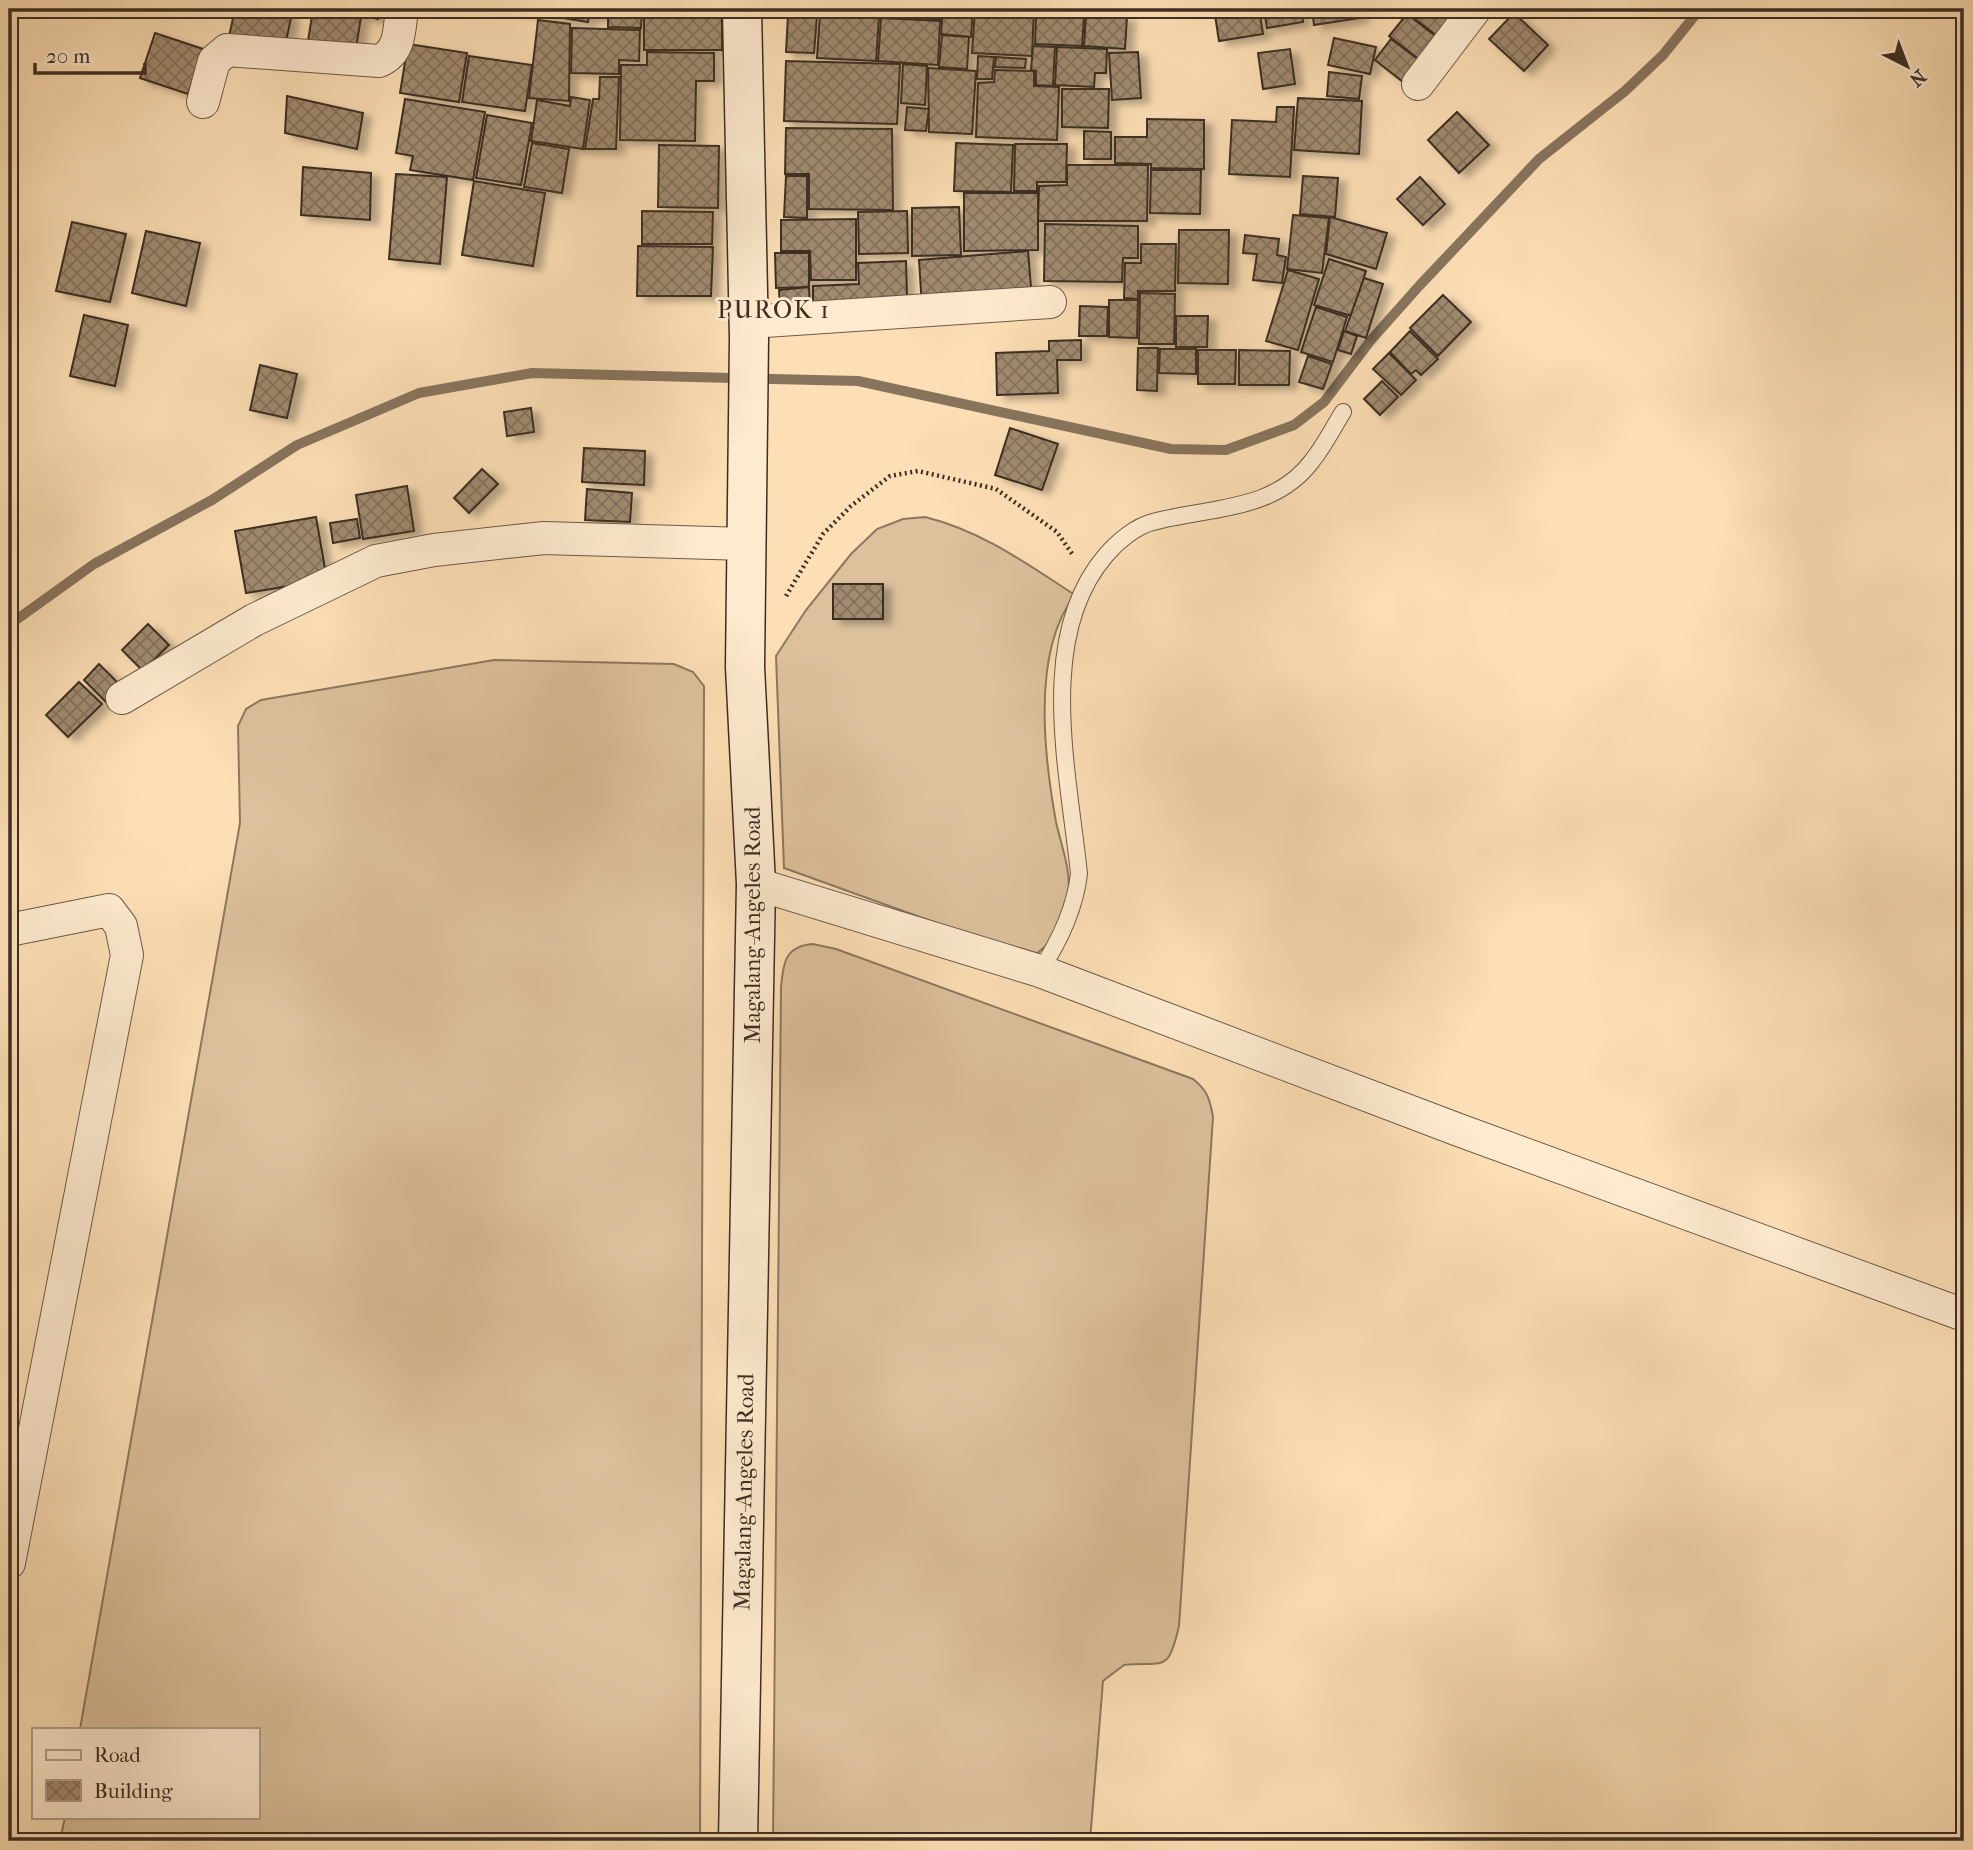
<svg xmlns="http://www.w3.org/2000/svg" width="1973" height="1850" font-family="'IM FELL French Canon',serif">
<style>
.grass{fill:#dcc19c;stroke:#8c7860;stroke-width:2}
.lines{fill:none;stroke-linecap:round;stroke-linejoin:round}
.stream{stroke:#88745d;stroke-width:10}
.building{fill:url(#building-cross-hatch);stroke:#3c2e23;stroke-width:2;filter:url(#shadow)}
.lane-casing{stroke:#6c5a48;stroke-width:18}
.street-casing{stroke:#6c5a48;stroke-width:34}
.secondary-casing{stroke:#3c2e23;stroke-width:41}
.path{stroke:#3c2e23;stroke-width:4.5;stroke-dasharray:2 3.5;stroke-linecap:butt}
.lane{stroke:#feeacf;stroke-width:16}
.street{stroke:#feeacf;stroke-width:32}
.secondary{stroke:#feeacf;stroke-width:38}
.labels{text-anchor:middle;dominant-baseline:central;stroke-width:6;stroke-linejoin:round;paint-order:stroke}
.street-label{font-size:23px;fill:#3c2e23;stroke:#feeacf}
.neighbourhood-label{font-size:24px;letter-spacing:2px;fill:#3c2e23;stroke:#feeacf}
</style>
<defs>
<pattern id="building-cross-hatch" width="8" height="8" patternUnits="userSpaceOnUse" patternTransform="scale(1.75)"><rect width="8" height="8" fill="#a08a6f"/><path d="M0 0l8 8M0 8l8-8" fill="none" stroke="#84715b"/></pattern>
<filter id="shadow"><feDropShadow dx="8" dy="4.5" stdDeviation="3.5" flood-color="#0004"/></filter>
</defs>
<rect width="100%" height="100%" fill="#fddfb5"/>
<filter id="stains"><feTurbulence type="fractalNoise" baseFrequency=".00286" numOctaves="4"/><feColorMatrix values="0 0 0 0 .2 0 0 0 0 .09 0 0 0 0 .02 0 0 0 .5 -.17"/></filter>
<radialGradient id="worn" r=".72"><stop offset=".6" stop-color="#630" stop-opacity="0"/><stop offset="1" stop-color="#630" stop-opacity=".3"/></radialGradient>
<!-- grass -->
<g class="grass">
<path d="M925,517C982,531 1027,564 1075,595C1031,651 1044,756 1056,822C1061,845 1072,872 1068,896C1064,921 1053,945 1031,957L784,868L776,656L806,610L851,554L877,529L903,519Z"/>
<path d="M494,660L674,664L693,672L704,686L700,1841H60L65,1817H257V1729H80L240,823L238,726L246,709L261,700Z"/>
<path d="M813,944L836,949L1193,1079C1207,1090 1210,1099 1213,1117L1179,1626C1168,1674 1165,1661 1124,1665L1103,1681L1090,1841H773L781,988C783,963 785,946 813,944Z"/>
</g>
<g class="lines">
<!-- stream -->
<path class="stream" d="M9,625L94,564L212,500L297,445L419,393L532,373L858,381L1171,449L1226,450L1294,425L1324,402L1371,340L1420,285L1539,159L1625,91L1663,55L1700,9"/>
</g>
<!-- building -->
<g class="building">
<path d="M235,9L291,18L284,51L228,41Z"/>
<path d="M258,9H290L288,17Z"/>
<path d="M334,9H381L378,19Z"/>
<path d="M508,9H590L588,22Z"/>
<path d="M591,9H642L641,28L608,27V18L590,17Z"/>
<path d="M643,9H721V14L643,13Z"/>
<path d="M869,9H900V16L869,14Z"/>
<path d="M904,9H973L971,37L941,34L942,20L903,17Z"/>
<path d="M975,9H1034L1032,56L972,53Z"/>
<path d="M1039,9H1103V10L1039,15Z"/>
<path d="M1259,9L1263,34L1219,41L1215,15Z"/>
<path d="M1264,9H1301L1303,22L1267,28Z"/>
<path d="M1312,9H1359L1360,18L1314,25Z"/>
<path d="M1402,9H1465L1441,39Z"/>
<path d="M313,10L361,17L356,48L308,41Z"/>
<path d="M1514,13L1548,45L1524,71L1489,39Z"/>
<path d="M820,14L879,18L876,61L817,58Z"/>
<path d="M1407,14L1438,38L1421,61L1389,36Z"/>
<path d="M644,15L722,16V50H644Z"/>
<path d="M788,15L817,16L814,53L786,52Z"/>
<path d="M1086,15L1127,17L1125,49L1084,46Z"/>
<path d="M1036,16L1084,18L1082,46L1035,44Z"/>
<path d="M881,18L940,21L938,65L878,61Z"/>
<path d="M538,20L570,24L569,101L529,98Z"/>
<path d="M572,28L640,30L639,61L619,60V74L571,73Z"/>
<path d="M155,33L203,49L188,94L140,78Z"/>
<path d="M942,35L969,37L967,69L939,67Z"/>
<path d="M1334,38L1376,47L1370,74L1328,65Z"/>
<path d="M1391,39L1419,60L1403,82L1375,60Z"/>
<path d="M408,44L467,53L459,102L400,93Z"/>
<path d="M1033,46L1055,47L1053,86L1036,85V71L1031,70Z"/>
<path d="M1057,47L1107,49L1106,73H1095L1094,87L1055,85Z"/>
<path d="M1290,49L1295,84L1263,89L1258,53Z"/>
<path d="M647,52L714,53V81H696L695,141L620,140L621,65H647Z"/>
<path d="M1138,52L1141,98L1112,100L1109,53Z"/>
<path d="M469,56L532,65L525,111L462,102Z"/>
<path d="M978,56L994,57L992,79H977Z"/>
<path d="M996,57L1026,59L1025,68L995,67Z"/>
<path d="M786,61L900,64L897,124L784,121Z"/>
<path d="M903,64L927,66L925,105L901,103Z"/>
<path d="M928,68L976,71L972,134L929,132Z"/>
<path d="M995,70L1034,71V86L1059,87L1057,140L976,137L978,83L994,82Z"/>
<path d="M1329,72L1362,76L1359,99L1327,96Z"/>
<path d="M600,77H619L616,149H585L593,99H599Z"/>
<path d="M1062,89H1109L1108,128L1062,127Z"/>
<path d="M287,96L363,113L357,149L285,133Z"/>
<path d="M571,97L590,100L583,149L531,141L537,100L570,106Z"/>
<path d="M1298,98L1362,101L1359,154L1294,150Z"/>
<path d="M405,99L485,112L473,180L410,170L413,156L396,153Z"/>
<path d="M907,107L929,109L926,131L905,130Z"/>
<path d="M1277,107H1294L1290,177L1229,174L1232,120L1276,122Z"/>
<path d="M1457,112L1489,145L1459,173L1428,140Z"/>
<path d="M487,115L532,123L521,185L476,178Z"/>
<path d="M1147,119L1204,120V169L1151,168V164L1115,163V137H1147Z"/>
<path d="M786,128L892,129L893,210L809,209V174H785Z"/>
<path d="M1084,131L1111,132V159H1084Z"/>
<path d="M532,143L569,149L562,193L524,187Z"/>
<path d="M956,143L1013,145L1011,192L954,191Z"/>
<path d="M1015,144H1067L1066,182H1037V191H1014Z"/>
<path d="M659,145L719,146L718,208L658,207Z"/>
<path d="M1067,165H1148L1147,221H1038L1039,186L1067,185Z"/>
<path d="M303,167L371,173L370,220L301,215Z"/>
<path d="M1151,170H1201L1200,214L1150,213Z"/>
<path d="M396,174L447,177L440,264L389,259Z"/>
<path d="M786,176H807V218L784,217Z"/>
<path d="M1303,176L1338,178L1335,217L1300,214Z"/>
<path d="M1420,177L1445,204L1423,225L1397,199Z"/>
<path d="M474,181L545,193L533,266L462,255Z"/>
<path d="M964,193H1038V250L964,251Z"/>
<path d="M959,207L961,255L912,256V208Z"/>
<path d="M642,211L713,212L712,244H642Z"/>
<path d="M907,211L908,253L859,254L858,212Z"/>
<path d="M1293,215L1329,218L1322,273L1287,269Z"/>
<path d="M1330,217L1387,233L1376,269L1326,254Z"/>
<path d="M856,219V280H811L810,251H781V220Z"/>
<path d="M72,222L126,234L110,302L56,291Z"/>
<path d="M1045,224L1138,226V258H1123L1122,282L1044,281Z"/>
<path d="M1179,230H1229L1228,284L1178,283Z"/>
<path d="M146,231L200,243L186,306L132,293Z"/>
<path d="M1245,235L1279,239L1277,255L1286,257L1282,283L1253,280L1257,254L1243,253Z"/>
<path d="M1141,244H1176L1175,291H1138V299L1124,298L1125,263H1141Z"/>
<path d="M638,246L713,247L711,296H637Z"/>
<path d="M1028,251L1032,299L922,308L919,260Z"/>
<path d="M775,253H809V287L776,288Z"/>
<path d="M1329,259L1366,271L1352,316L1314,305Z"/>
<path d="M906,261L907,296L882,297V306L813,308V286L859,284L858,263Z"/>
<path d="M1288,270L1319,279L1298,350L1266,341Z"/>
<path d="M1364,278L1383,284L1366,338L1345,331Z"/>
<path d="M809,287L810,308L780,309L779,290Z"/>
<path d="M1140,293L1175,294L1174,344H1139Z"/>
<path d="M1443,295L1471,322L1438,356L1410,328Z"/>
<path d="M1109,300H1138L1137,338L1109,337Z"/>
<path d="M1080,306L1108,307L1107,336H1079Z"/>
<path d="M1316,307L1347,317L1333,362L1301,352Z"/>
<path d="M84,315L128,325L115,386L70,376Z"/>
<path d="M1176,316H1208L1207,347H1176Z"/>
<path d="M1344,331L1357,336L1351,354L1338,350Z"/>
<path d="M1410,331L1438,359L1421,375L1416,370L1411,374L1390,352Z"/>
<path d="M1081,340V360H1057L1058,393L997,395L996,353L1049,351V341Z"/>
<path d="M1138,348H1158L1157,391L1137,390Z"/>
<path d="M1160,349H1196V374L1159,373Z"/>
<path d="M1198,350H1236L1235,384H1198Z"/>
<path d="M1239,350L1290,351L1289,385H1239Z"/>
<path d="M1389,353L1416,380L1401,395L1373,369Z"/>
<path d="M1308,356L1332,364L1323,389L1299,382Z"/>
<path d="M260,365L297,374L287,418L250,410Z"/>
<path d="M1382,381L1398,397L1380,415L1364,399Z"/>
<path d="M531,408L534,432L507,436L504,412Z"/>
<path d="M1010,428L1058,444L1042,490L995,475Z"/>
<path d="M584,448L645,451L644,485L582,482Z"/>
<path d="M482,469L498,484L469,513L454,498Z"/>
<path d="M407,486L414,531L363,539L356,495Z"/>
<path d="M587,489L632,493L630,522L585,520Z"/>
<path d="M316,517L327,580L246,593L235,531Z"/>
<path d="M357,519L360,538L333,543L330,523Z"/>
<rect x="833" y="584" width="50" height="35"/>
<path d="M148,624L169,645L143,671L122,650Z"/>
<path d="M99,664L122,687L107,703L84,680Z"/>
<path d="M79,682L102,704L68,737L46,715Z"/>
</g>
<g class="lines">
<defs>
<path id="lane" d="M1040,971C1059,942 1075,908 1079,874C1069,774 1035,637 1106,555C1117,542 1136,526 1153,522C1208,507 1274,512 1312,461C1324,446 1333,428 1343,412"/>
<g id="street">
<path d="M1418,84L1475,9"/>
<path d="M203,102L214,61L227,50L379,61C401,52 399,29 402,9"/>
<path d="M749,322L1050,302"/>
<path d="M122,698L254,620L376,561L434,550L544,538L746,544"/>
<path d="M756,884L1040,971L1456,1129L1964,1315"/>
<path d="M9,930L109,910L121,926L127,955L9,1563"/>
</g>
<path id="secondary" d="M738,1841L756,884L745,667L749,339L742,9"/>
</defs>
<!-- lane casing -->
<use href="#lane" class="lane-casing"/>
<!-- street casing -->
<use href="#street" class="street-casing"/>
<!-- secondary casing -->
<use href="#secondary" class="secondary-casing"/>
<!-- path -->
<path class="path" d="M786,596L823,534L851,506L890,476L918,471L996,489L1057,532L1073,555"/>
<!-- lane -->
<use href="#lane" class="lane"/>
<!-- street -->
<use href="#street" class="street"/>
<!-- secondary -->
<use href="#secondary" class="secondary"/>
</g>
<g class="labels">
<!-- street labels -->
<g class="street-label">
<text transform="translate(752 925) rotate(-90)">Magalang-Angeles Road</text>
<text transform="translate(744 1492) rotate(-89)">Magalang-Angeles Road</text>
</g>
<!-- neighbourhood labels -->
<g class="neighbourhood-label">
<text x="774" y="310">PUROK 1</text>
</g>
</g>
<!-- margin -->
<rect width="1973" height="1850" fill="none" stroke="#fddfb5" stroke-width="35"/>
<rect x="10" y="10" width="1952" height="1829" fill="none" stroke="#3c2e23" stroke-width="3.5"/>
<rect x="18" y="18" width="1938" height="1815" fill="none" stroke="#3c2e23" stroke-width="2"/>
<!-- legend -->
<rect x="32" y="1728" width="228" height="91" fill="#feeacf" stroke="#b09f8a" stroke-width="2"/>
<rect x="46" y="1750" width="35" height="10" fill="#feeacf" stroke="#b09f8a" stroke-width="2"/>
<text x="94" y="1762" font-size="21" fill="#3c2e23">Road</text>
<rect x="46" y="1780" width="35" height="21" fill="url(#building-cross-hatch)" stroke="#b09f8a" stroke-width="2"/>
<text x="94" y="1798" font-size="21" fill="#3c2e23">Building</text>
<!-- north arrow -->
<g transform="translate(1907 66) rotate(138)" stroke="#feeacf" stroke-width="5" paint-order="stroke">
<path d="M0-5L12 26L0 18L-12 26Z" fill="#3c2e23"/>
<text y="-10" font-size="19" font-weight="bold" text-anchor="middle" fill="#3c2e23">N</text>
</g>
<!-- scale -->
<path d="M35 63v10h110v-10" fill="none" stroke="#3c2e23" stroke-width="3.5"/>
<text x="46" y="63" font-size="21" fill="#3c2e23" stroke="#feeacf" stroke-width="5" paint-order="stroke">20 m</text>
<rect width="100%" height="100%" filter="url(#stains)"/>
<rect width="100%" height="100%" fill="url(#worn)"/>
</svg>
